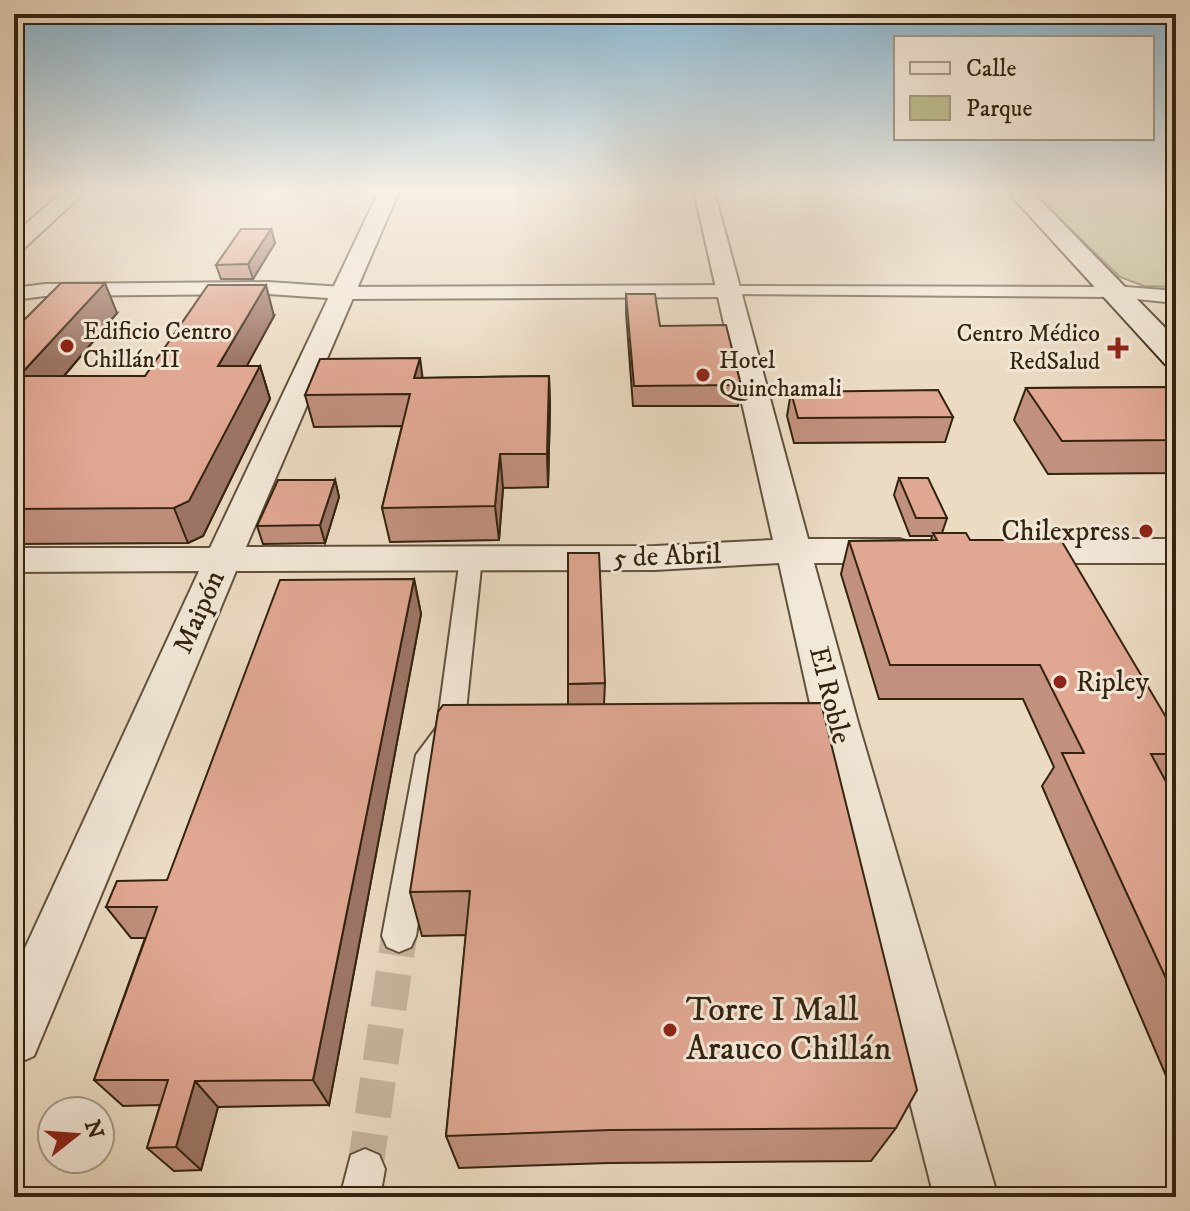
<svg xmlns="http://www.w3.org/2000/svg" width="1190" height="1211" font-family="'IM FELL DW Pica',serif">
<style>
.green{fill:#bebe8f;stroke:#78714f;stroke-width:2}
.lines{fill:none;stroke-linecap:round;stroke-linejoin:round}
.pedestrian-tunnel{stroke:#c6b69f;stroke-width:36;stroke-dasharray:36 18;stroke-linecap:butt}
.pedestrian-casing{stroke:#61523c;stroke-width:4}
.minor-casing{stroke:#61523c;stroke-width:4}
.tertiary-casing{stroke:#61523c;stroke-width:4}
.secondary-casing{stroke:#33240f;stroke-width:4}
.pedestrian{fill:#f2e8d8;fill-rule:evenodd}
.minor{fill:#f2e8d8;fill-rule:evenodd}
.tertiary{fill:#f2e8d8;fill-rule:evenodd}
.secondary{fill:#f2e8d8;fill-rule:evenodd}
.wall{fill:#c1907e;stroke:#33240f;stroke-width:2}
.shaded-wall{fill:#9d7566;stroke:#33240f;stroke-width:2}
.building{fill:#e0a792;stroke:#33240f;stroke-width:2}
.poi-dot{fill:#8f2418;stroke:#f2e8d8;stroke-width:3}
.labels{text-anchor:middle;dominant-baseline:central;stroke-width:6;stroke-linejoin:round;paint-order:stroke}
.far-poi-label{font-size:24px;fill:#33240f;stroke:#f2e8d8;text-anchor:start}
.poi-label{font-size:28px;fill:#33240f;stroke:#f2e8d8;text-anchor:end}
.street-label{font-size:28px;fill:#33240f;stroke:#f2e8d8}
.near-poi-label{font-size:34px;fill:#33240f;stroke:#f2e8d8;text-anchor:start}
</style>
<rect width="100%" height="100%" fill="#ebdbc3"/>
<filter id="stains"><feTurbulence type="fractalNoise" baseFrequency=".0025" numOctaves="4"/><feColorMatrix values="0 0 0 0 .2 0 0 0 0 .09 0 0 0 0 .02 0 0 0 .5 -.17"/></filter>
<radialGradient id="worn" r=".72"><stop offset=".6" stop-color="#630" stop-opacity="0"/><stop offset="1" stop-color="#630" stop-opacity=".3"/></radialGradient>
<!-- green -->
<path class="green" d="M1032,191H1176V287L1144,286L1120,277Z"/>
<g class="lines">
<!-- pedestrian-tunnel -->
<path class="pedestrian-tunnel" d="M365,1169L399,936"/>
<defs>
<g id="pedestrian">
<path d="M730,286L1114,287L1122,292L1114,297L725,294L722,291Z"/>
<path d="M471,551L479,553L482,558L465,720L472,729L468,737L458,740L444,759L416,936L411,947L399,952L387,947L382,936L416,755L437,727L460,558L463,553Z"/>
<path d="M365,1149L379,1155L385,1169L380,1197H340L351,1155Z"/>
</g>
<g id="minor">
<path d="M268,282L342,287L730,285L740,291L730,297L342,299L268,294L45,296L14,300V288L45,284Z"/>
<path d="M1114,286L1176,291V303L1107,296L1104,292Z"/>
</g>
<g id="tertiary">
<path d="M64,191H86L22,250L14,252V234Z"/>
<path d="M379,191H399L246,547L655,546L773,540L694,191H714L808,539H899L912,543L917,551L912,559L899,563H814L859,726L998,1197H934L815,726L779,563L655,570L236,571L34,1056L14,1065V972L199,571L14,572V548H210Z"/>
<path d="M1017,539H1176V563H1017L1004,559L999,551L1004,543Z"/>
</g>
<path id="secondary" d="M1007,191H1031L1176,339V366L1165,364Z"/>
</defs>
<!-- pedestrian casing -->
<use href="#pedestrian" class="pedestrian-casing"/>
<!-- minor casing -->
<use href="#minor" class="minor-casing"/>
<!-- tertiary casing -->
<use href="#tertiary" class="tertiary-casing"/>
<!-- secondary casing -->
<use href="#secondary" class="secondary-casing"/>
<!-- pedestrian -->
<use href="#pedestrian" class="pedestrian"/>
<!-- minor -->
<use href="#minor" class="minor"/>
<!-- tertiary -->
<use href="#tertiary" class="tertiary"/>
<!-- secondary -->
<use href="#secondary" class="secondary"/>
</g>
<!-- wall -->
<g class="wall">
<path d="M271,229L275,243L253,279H221L216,265Z"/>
<path d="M626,294L660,326L741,385L738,406H633L626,313Z"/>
<path d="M117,313L64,376H145L274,316L246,366H260L270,399L203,536L188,543L14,544V330Z"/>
<path d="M549,376L550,408L548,487L503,488L499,540L390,542L382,508L402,426L314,427L305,395L423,378Z"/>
<path d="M1176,387V473L1048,474L1014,420L1026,388Z"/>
<path d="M791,392L953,417L945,442L794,443L787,416Z"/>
<path d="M899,478L947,518L942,533L970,540L1176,734V769L1166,782L1176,800V1099L1042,786L1054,767L1023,699H879L841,574L849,541L931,540L932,536H910L894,495Z"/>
<path d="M335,480L339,497L325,543L263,544L257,526Z"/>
<path d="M414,579L421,614L329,1105L218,1107L201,1170L174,1171L147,1148L160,1105L123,1106L94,1080L145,938H131L106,907L167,880Z"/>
<path d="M605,683L604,704L896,1128L871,1161L609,1163L459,1168L446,1136L466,935L422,936L410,892L568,704V684Z"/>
</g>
<!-- shaded-wall -->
<g class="shaded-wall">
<path d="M271,229L275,243L253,279L248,264Z"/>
<path d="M105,283L117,313L36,409L19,376Z"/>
<path d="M266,285L274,316L229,399L218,366Z"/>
<path d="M420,358L424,389L414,378Z"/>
<path d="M260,366L270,399L203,536L188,543L174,508Z"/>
<path d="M549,376L550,408L548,487L547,454Z"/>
<path d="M500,454L503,488L499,540L495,506Z"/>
<path d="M335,480L339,497L325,543L320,525Z"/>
<path d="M414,579L421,614L329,1105L313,1080Z"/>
<path d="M195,1081L218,1107L201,1170L176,1147Z"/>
</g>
<!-- building -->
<g class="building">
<path d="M241,229H271L248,264L216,265Z"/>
<path d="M61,283H105L19,376H145L208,285H266L218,366H260L189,501L174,508L14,509V330Z"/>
<path d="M626,294H655L660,326L726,325L741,385L634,386Z"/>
<path d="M420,358L414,378L549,376L547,454H500L495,506L382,508L410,394L305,395L320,359Z"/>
<path d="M1176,387V440L1062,441L1026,388Z"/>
<path d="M938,390L953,417L798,418L791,392Z"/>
<path d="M899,478H928L947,518H916Z"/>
<path d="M278,480H335L320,525L257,526Z"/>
<path d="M933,533H966L970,540H1061L1176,734V754H1151L1176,800V1000L1062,753H1084L1040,665H890L849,541L937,540Z"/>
<path d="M568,553H599L605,683L568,684Z"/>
<path d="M414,579L313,1080L195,1081L176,1147L147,1148L168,1080H94L157,907H106L117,881L167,880L280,580Z"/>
<path d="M821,703L917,1090L896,1128L610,1130L446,1136L470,891L410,892L438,712L443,705Z"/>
</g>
<!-- sky -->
<linearGradient id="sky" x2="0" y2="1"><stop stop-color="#88b7d4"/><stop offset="0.53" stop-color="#f6efe4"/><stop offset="1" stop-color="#f6efe4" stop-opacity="0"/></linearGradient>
<rect width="1190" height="361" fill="url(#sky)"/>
<!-- markers -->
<g class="poi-dot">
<circle cx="67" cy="346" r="8"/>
<path d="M1114 336h8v8h8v8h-8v8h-8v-8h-8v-8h8z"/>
<circle cx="703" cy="375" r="8"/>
<circle cx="1146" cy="531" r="8"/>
<circle cx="1060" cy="682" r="8"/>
<circle cx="670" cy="1030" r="8"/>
</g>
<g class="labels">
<!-- far-poi labels -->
<g class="far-poi-label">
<text x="83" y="332">Edificio Centro<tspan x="83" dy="28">Chillán II</tspan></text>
<text x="1100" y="334" text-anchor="end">Centro Médico<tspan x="1100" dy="28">RedSalud</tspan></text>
<text x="719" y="361">Hotel<tspan x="719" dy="28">Quinchamali</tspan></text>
</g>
<!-- poi labels -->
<g class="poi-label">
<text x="1130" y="531">Chilexpress</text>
<text x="1076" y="682" text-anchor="start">Ripley</text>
</g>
<!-- street labels -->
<g class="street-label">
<text transform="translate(667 556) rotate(-2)">5 de Abril</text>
<text transform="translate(199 612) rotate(-66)">Maipón</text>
<text transform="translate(830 695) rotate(76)">El Roble</text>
</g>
<!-- near-poi labels -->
<g class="near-poi-label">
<text x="686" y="1010">Torre I Mall<tspan x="686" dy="39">Arauco Chillán</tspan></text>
</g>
</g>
<!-- margin -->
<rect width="1190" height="1211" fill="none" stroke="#ebdbc3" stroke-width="48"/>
<rect x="16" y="16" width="1158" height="1179" fill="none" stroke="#33240f" stroke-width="4"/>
<rect x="24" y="24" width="1142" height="1163" fill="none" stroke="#33240f" stroke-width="2"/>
<!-- legend -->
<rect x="894" y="36" width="260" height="104" fill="#f2e8d8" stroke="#a69a88" stroke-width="2"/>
<rect x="910" y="62" width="40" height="12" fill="#f2e8d8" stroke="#a69a88" stroke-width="2"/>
<text x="966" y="76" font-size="24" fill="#33240f">Calle</text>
<rect x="910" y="96" width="40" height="24" fill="#bebe8f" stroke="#a69a88" stroke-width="2"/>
<text x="966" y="116" font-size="24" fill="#33240f">Parque</text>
<!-- north arrow -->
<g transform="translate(76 1135) rotate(73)"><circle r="38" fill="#f2e8d8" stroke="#a69a88" stroke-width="2"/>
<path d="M0-6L14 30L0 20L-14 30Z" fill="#8f2418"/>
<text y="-12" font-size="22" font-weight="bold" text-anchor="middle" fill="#33240f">N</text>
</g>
<rect width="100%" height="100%" filter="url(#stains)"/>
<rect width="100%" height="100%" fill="url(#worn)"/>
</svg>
